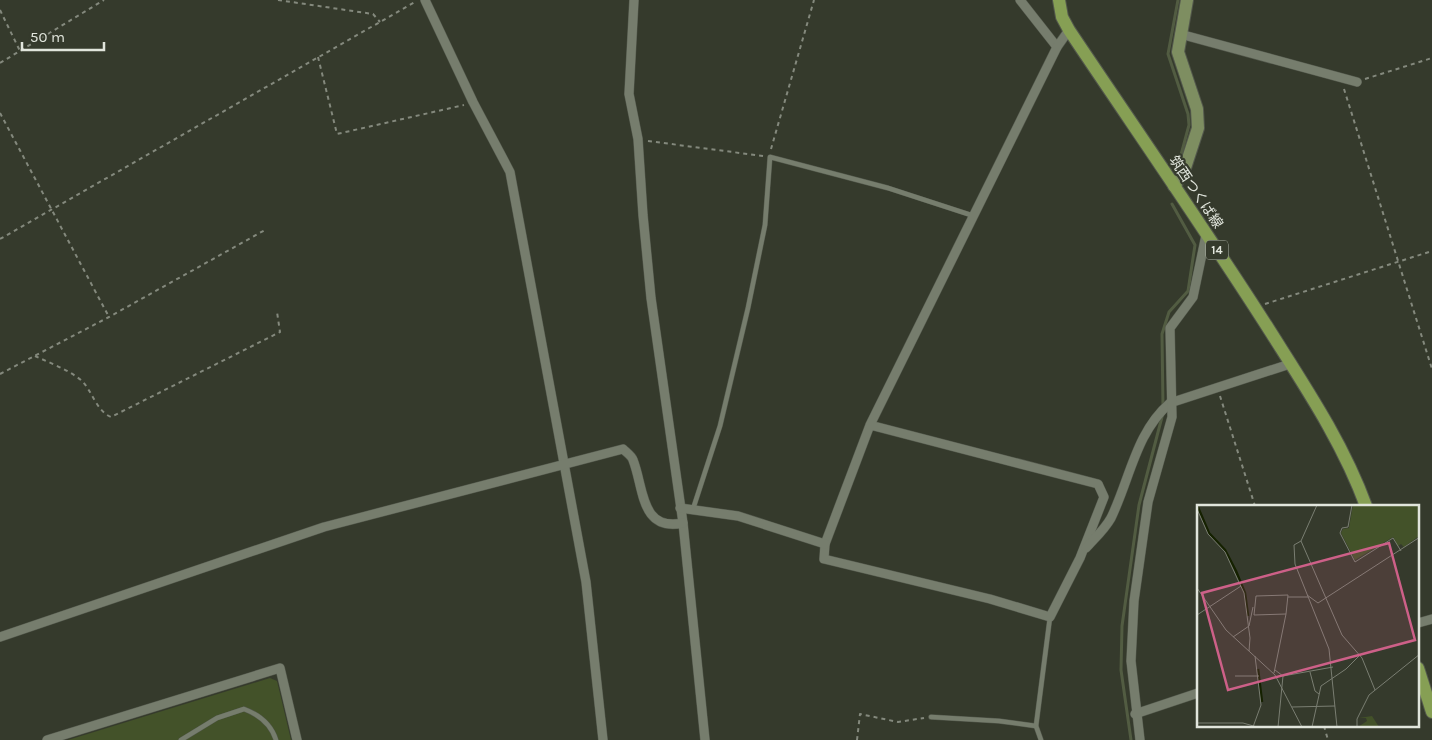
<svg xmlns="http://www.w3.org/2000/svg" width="1432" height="740" font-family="Karla,'Noto Sans JP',sans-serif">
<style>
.green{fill:#435229}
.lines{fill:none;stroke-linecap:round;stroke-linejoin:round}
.stream{stroke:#525c42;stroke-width:3}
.lane-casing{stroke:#53584c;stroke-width:5.5}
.street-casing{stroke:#53584c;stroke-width:10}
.secondary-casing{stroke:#53584c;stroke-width:14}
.primary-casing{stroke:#53584c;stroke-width:14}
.path{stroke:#84897d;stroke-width:2;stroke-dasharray:4 4;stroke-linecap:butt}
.lane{stroke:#767d6d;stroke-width:4.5}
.street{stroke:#767d6d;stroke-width:9}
.secondary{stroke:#7e8e61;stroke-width:12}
.primary{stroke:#869f54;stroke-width:12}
.labels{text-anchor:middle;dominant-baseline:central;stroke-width:4.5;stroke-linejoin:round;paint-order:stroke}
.shield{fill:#353a2c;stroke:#adb2a7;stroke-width:1}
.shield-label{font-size:12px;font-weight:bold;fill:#e1e5dc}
.street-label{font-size:14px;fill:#e1e5dc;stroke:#353a2c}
.inset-river{fill:none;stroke:#152100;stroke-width:2.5}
.inset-road{fill:none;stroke:#7a7e72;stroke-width:1}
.view{fill:#cd6088;fill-opacity:0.15;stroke:#cd6088;stroke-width:2.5}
.inset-edge{fill:none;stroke:#e1e5dc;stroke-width:2.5}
</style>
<rect width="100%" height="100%" fill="#353a2c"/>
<!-- green -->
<path class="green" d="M270,678L277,681L291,740H68Z"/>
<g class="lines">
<!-- stream -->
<g class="stream">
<path d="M1178,166L1189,125L1188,114L1168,54L1178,0"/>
<path d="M1163,407L1162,334L1169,312L1188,291L1195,245L1172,204"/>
<path d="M1131,740L1121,670L1122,626L1139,505L1163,413"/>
</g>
<defs>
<g id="lane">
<path d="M693,509L720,426L748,308L765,225L770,157L888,188L974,216"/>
<path d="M931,717L999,721L1036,726"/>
<path d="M181,740L217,718L244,709C260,715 271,724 276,740"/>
<path d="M1041,740L1036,726L1050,617"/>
</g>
<g id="street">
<path d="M425,0L473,102L510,172L586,582L603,740"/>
<path d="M634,0L629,94L638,139L643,215L651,298L683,523L705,740"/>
<path d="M1020,0L1057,47"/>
<path d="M1180,34L1357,82"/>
<path d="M870,425L1098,484L1104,497L1080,558L1050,617L990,599L824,559L825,544L870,425L1057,47L1069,30"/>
<path d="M680,508L738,516L825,544"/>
<path d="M1086,548C1094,539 1105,529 1111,518C1130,479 1136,432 1170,403L1290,364"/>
<path d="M1418,623L1432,619"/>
<path d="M0,637L324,527L623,449C626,452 632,456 633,460C644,487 640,532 683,523"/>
<path d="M1135,714L1198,693"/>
<path d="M47,740L280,668L297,740"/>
<path d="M1140,740L1131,661L1134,601L1148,502L1172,417L1170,328L1193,297L1206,235"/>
</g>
<path id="secondary" d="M1174,186L1183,174L1198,128L1197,109L1178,52L1187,0"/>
<g id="primary">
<path d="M1059,0L1062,17L1069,30C1136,130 1205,229 1270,331C1306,388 1343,443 1366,506"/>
<path d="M1418,668L1432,712"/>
</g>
</defs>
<!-- lane casing -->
<use href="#lane" class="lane-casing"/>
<!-- street casing -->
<use href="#street" class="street-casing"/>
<!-- secondary casing -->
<use href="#secondary" class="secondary-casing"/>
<!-- primary casing -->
<use href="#primary" class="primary-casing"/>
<!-- path -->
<g class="path">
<path d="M278,0L373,14L380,22"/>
<path d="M0,10L20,51"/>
<path d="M318,57L337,134L464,105"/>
<path d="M0,63L104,0"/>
<path d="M1365,79L1432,58"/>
<path d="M1344,89L1432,369"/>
<path d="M0,113L109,317"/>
<path d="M648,141L763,156"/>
<path d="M771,149L814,0"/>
<path d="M0,239L415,2"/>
<path d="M1265,304L1432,251"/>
<path d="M35,356C50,363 67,369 81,380C92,390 96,411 111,417L280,332L277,312"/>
<path d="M0,374L109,317L265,230"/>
<path d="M1220,396L1255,506"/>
<path d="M1324,726L1328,740"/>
<path d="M857,740L860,714L898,722L924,718"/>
</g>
<!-- lane -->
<use href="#lane" class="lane"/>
<!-- street -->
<use href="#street" class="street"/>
<!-- secondary -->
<use href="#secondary" class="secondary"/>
<!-- primary -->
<use href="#primary" class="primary"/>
</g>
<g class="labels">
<!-- shield labels -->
<rect class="shield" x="1206" y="240.5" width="22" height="19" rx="4"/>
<g class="shield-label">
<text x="1217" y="250">14</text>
</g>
<!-- street labels -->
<g class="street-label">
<text transform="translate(1196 192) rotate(56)">筑西つくば線</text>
</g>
</g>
<!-- overview -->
<g transform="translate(1197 505)">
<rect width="222" height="222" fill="#353a2c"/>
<path d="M156,0H222V31L207,42L204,39L201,41L196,32L158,55L144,28L146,24L152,23ZM175,211L182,222H161L170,216L169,213H162Z" fill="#435229"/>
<path class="inset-river" d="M0,0L12,28L28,45L39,66L48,88L51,111M61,164L65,197"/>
<path class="inset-road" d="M120,0L104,36L97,40L98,59L132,144L140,222M155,0L151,22L145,23L143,28L158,57L196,33L204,46M0,4L11,29L28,47L47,88L53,133L52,146M104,36L145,130L165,153L178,185M0,83L29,125L78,170L105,222M110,90L121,98L223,32M91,92H111M0,110L44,81M36,132L52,121L56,102M78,165L86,171L136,162M113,167L118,186L122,189M77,168L89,109L91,90L59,91L57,110L89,109M38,171H62M95,202L138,201M0,218H46L60,222M56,222L64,200L58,151M81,222L86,171M115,222L124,181L149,164L163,150M160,222V214L172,190L223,149"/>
<path class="view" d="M192,38L218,135L31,185L5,88Z"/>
<rect width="222" height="222" class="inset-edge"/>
</g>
<!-- scale -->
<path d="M22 42v8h82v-8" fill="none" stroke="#e1e5dc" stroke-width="2.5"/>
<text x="30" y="42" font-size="15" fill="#e1e5dc" stroke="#353a2c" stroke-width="4" paint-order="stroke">50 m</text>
</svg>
